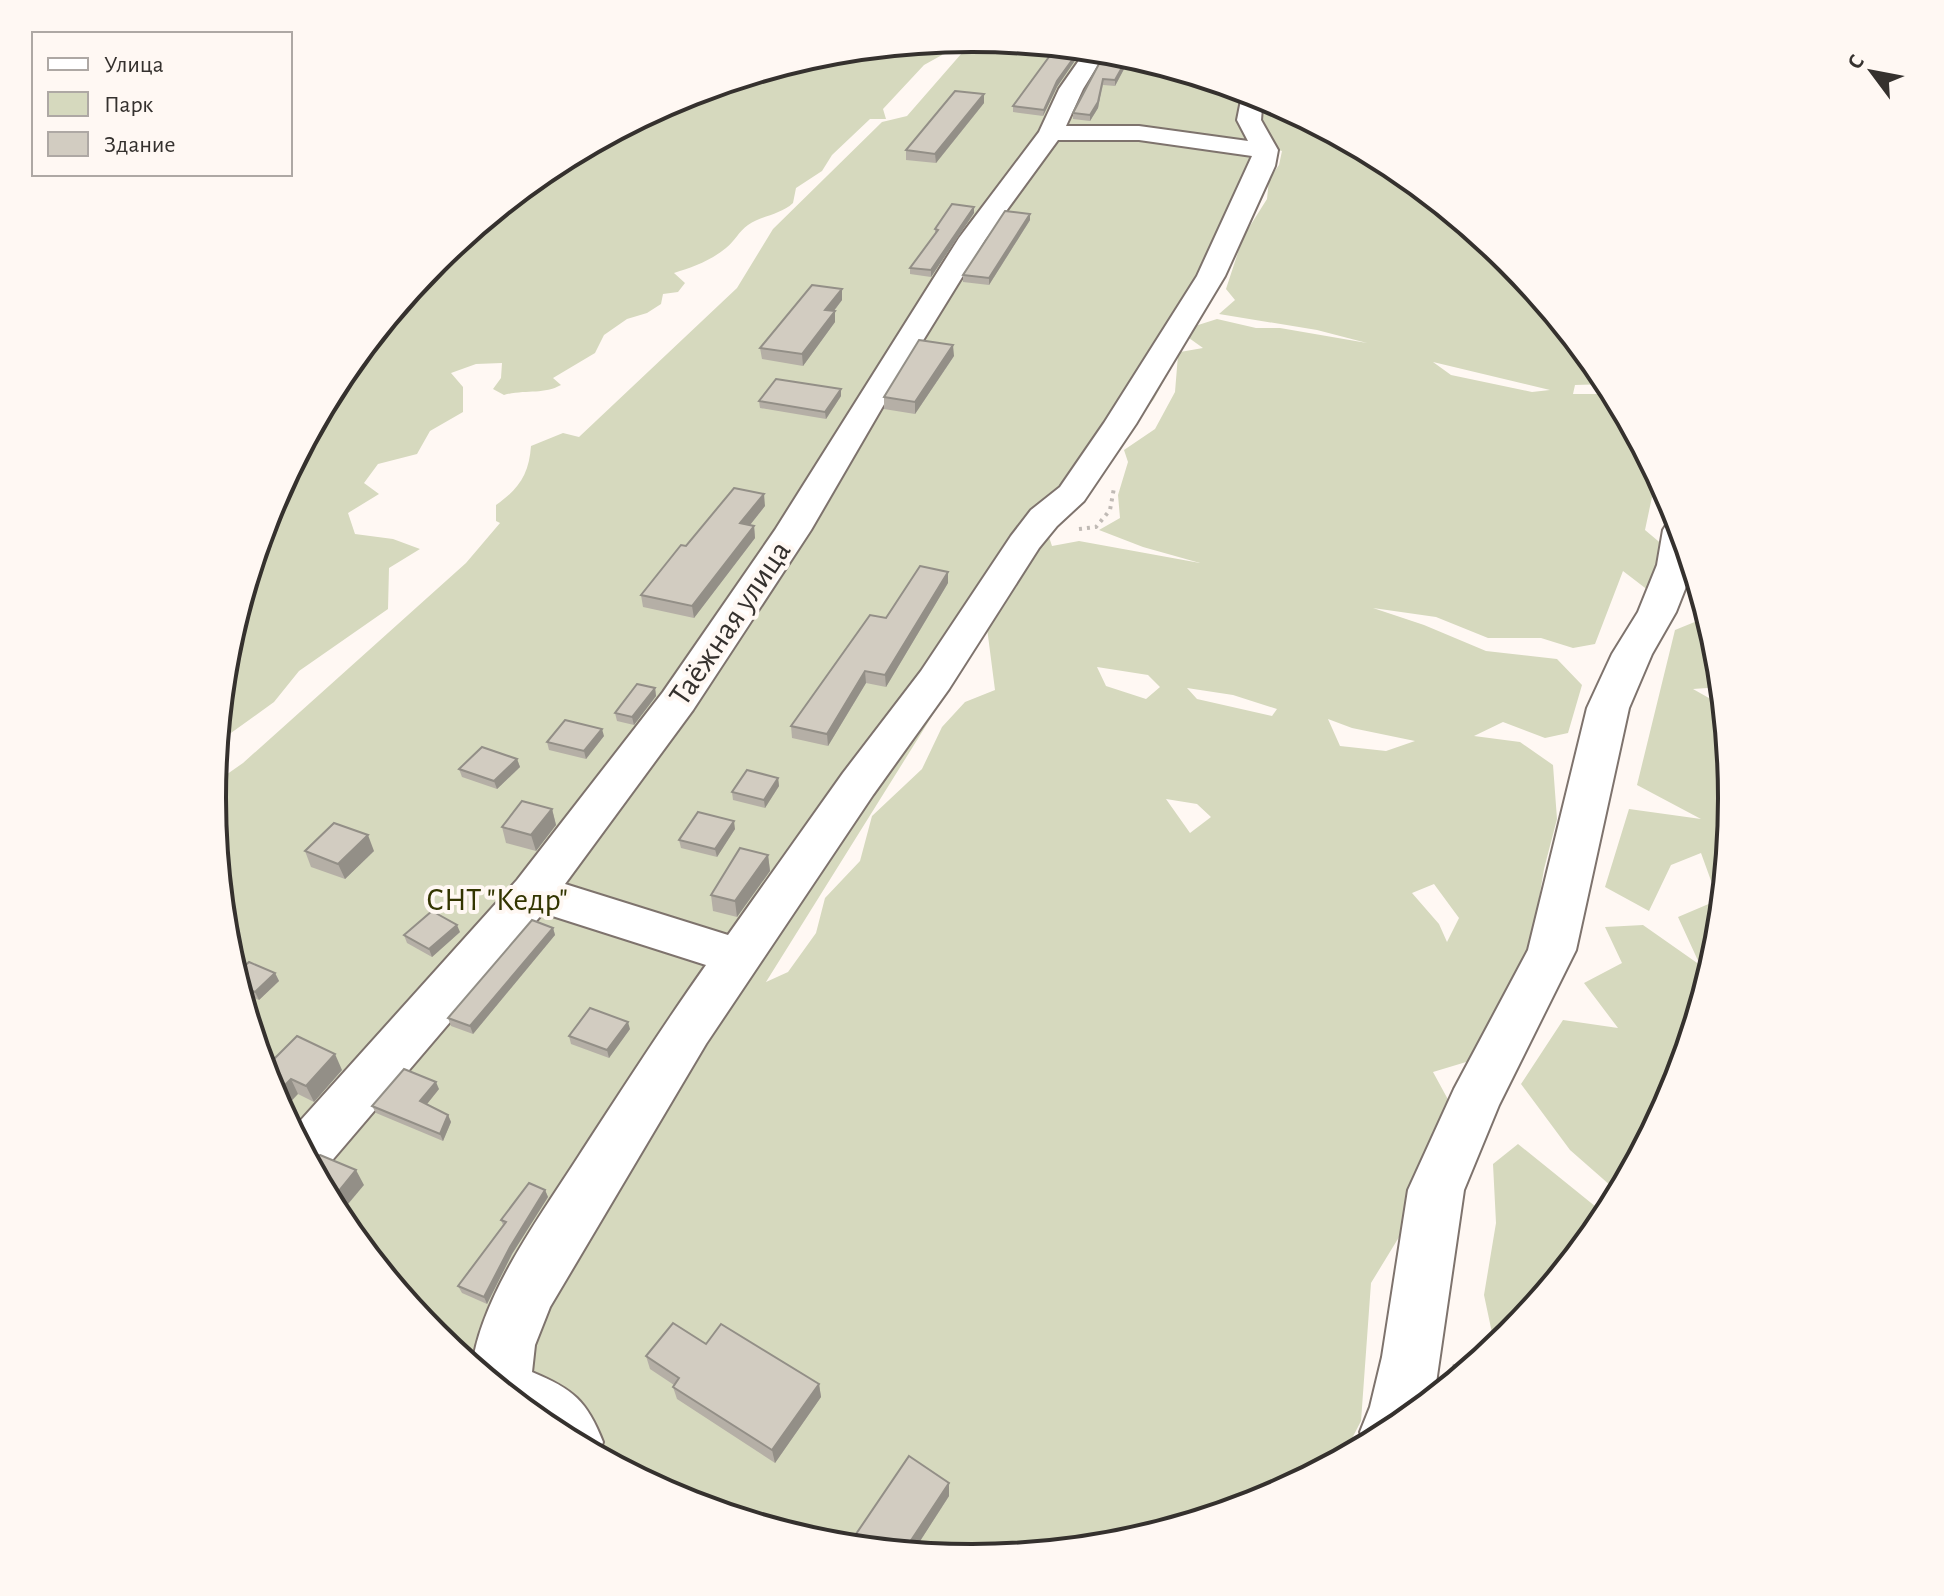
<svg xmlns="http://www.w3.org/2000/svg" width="1944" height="1596" font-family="'Alegreya Sans',sans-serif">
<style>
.green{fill:#d6d9be;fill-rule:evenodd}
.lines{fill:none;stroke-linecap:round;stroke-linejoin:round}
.minor-casing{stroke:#7e736d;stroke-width:4}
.path-far1{stroke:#c0bab5;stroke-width:4;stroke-dasharray:3 5;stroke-linecap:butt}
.path{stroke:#c0bab5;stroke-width:7;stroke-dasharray:5 8;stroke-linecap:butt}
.minor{fill:#fff;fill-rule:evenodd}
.wall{fill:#b5afa6}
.shaded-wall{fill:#938f87}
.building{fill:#d2ccc1;stroke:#938f87;stroke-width:2}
.labels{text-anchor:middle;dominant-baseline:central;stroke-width:8;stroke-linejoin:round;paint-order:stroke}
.street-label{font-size:32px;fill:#35312e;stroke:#fff8f3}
.park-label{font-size:32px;fill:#333500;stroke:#fff8f3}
.rim{fill:none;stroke:#35312e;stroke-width:4}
</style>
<rect width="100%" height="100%" fill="#fff8f3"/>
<!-- green -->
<g class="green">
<path d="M975,38L1121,53L1263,96L1395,166L1510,261L1604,376L1608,384L1575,385L1573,394H1614L1653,468L1647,474L1652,497L1645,530L1670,551L1653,594L1623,571L1595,644L1573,648L1541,638H1488L1436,617L1373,608L1424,625L1486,651L1557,659L1582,685L1568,733L1545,738L1503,722L1474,736L1520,742L1553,765L1557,819L1544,869L1530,953L1486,1056L1433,1072L1451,1105L1407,1224L1371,1283L1361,1421L1342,1458L1262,1500L1120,1543L972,1558L823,1543L681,1500L549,1430L434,1335L340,1220L270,1088L227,946L212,798L213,784L243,763L466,563L500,523L496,521V505C519,489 529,474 531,446L563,433L579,437L737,288L773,229L882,122L907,116ZM1278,150L1282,151L1279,165L1269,179L1267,199L1243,237L1226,289L1235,300L1219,314L1317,330L1367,343L1280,328H1256L1217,319L1195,326L1189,338L1203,348L1180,352L1225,267ZM1178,355L1175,392L1155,429L1124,450L1128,462L1118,495L1120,518L1099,530L1143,547L1200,563L1079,541L1052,546L1049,537L1154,399ZM1433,362L1550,390L1532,392L1451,375ZM987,628L995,690L965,702L942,727L922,769L872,816L860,861L825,898L816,933L788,972L766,982ZM1097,667L1148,675L1160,687L1146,699L1106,686ZM1187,688L1233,695L1277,709L1272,716L1197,699ZM1328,719L1352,728L1415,741L1386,751L1340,746ZM1166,799L1197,804L1211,817L1190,833ZM1434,884L1459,918L1447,942L1439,924L1412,893Z"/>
<path d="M963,39L945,47L942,55L924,65L883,109L886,119H870L832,155L822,171L796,188L793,203C780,215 763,215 748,225C739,231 735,241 726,248C710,261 693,267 674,273L685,283L678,292L663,294L661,304L647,313L627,319L604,335L595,353L553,378L561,385C543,395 526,389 504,395L493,389L501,378L502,363L476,364L451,373L463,387V412L430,431L417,454L378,464L364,483L379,494L348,513L355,534L393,539L420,549L389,568L388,609L299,671L274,702L217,743L227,649L270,507L340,375L435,260L550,166L682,96L824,53Z"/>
<path d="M1694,571L1717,650L1721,687L1693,689L1723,706L1732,798L1717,947L1674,1089L1619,1193L1570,1150L1521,1084L1563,1020L1618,1028L1584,983L1622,963L1605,927L1643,925L1700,965L1678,917L1718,900L1701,853L1671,865L1649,911L1605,887L1629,809L1701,819L1637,785L1675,630L1702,619L1687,585Z"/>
<path d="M1518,1144L1606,1215L1509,1336L1495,1347L1484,1295L1496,1223L1493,1164Z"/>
</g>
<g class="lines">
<defs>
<g id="minor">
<path d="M1087,49L1121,53L1166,67L1157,71L1099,63L1083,89L1066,126H1139L1248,141L1237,120L1243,90L1263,96L1261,120L1278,150L1275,166L1225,276L1136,424L1084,501L1057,526L1039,548L949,689L873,795L706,1044L550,1307L535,1345L532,1372C573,1389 587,1401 603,1442L598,1456L549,1430L472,1366C482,1294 541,1215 580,1154C621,1091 662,1027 706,965L543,913L323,1171L315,1173L292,1130L517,880L663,692L775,530L959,238L1039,132L1059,89ZM1058,140H1139L1252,156L1197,276L1104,423L1060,487L1031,510L1011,536L921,671L843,773L728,935L565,884L693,710L811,530L890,394L985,240Z"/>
<path d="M1678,520L1693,569L1676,612L1652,654L1629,708L1576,950L1499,1105L1464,1190L1434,1397L1394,1430L1365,1445L1360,1432L1370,1407L1382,1357L1408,1190L1454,1089L1528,950L1587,708L1612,654L1638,612L1657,565L1663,530L1668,522Z"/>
</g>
</defs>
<!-- minor casing -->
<use href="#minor" class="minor-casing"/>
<!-- path-far1 -->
<path class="path-far1" d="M1079,529L1096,527L1110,510L1114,488"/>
<!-- path -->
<path class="path" d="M1452,1367L1466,1371"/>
<!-- minor -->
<use href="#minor" class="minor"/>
</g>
<!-- wall -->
<g class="wall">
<path d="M1101,60L1124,69L1115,86L1103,85L1098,108L1090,121L1073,119V113Z"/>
<path d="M1057,87L1043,116L1013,112V106Z"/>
<path d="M984,94V103L936,163L906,160V150Z"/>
<path d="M974,213L931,277L910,274V268L935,234V229Z"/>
<path d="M1030,214V220L989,285L963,282V275Z"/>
<path d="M842,289V300L834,311L835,322L803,366L762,359L760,348Z"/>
<path d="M954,356L915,414L884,409V397Z"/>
<path d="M841,396L826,419L760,408L759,401Z"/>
<path d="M765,506L750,525L754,526L755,538L694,618L643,607L641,595L686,546Z"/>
<path d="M948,583L886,687L866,683L828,746L792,738L791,726L886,618Z"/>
<path d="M655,688L656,696L634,725L617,721L615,713Z"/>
<path d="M604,736L586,759L549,750L547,742Z"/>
<path d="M517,759L520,767L497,789L462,777L459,769Z"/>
<path d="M778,778L779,786L765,808L733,800L732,792Z"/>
<path d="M552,809L556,825L536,851L506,843L502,827Z"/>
<path d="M735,829L717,857L681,848L679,840Z"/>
<path d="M305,851H374L345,879L311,867Z"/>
<path d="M768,855L770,871L737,917L713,911L711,895Z"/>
<path d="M553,928L555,935L473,1034L451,1026L448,1018Z"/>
<path d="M460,932L432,957L407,943L404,935Z"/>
<path d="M275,973L279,981L259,1000L241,992L235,975Z"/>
<path d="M630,1029L609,1058L571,1044L569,1036Z"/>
<path d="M264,1069L342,1070L314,1102L298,1094Z"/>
<path d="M439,1089L427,1104L448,1115L451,1122L443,1141L376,1113L372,1106Z"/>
<path d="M545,1190L548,1197L512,1254L487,1304L462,1293L458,1286L503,1225L501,1220Z"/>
<path d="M706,1344L819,1384L821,1397L775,1463L677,1399L673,1387L674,1385L650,1369L646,1356Z"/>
<path d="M949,1483V1496L913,1552L858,1546L856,1534Z"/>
</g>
<!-- shaded-wall -->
<g class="shaded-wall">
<path d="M1080,49H1083L1057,87L1043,116L1044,110L1057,81Z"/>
<path d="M1124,64V69L1115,86V80Z"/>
<path d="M1103,79L1098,108L1090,121V115Z"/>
<path d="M984,94V103L936,163L935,154Z"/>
<path d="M974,207V213L931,277V270Z"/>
<path d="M1030,214V220L989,285V278Z"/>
<path d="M842,289V300L826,321L825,310Z"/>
<path d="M835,311V322L803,366L802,354Z"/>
<path d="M953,345L954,356L915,414V402Z"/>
<path d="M841,389V396L826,419L825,412Z"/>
<path d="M764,494L765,506L742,535L740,523Z"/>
<path d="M754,526L755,538L694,618L692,606Z"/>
<path d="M948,572V583L886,687L885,675Z"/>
<path d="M865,671L866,683L828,746L827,734Z"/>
<path d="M655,688L656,696L634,725L632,717Z"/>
<path d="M602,729L604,736L586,759L584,751Z"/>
<path d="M517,759L520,767L497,789L494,781Z"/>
<path d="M778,778L779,786L765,808L764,800Z"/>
<path d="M552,809L556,825L536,851L531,835Z"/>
<path d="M734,821L735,829L717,857L715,849Z"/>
<path d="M368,835L374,851L345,879L338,864Z"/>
<path d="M768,855L770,871L737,917L735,901Z"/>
<path d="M457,925L460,932L432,957L429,949Z"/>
<path d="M553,928L555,935L473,1034L470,1026Z"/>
<path d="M275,973L279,981L259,1000L255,992Z"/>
<path d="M628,1022L630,1029L609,1058L607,1050Z"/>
<path d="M335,1054L342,1070L314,1102L306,1086Z"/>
<path d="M291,1079L298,1094L282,1111L274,1096Z"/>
<path d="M436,1082L439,1089L423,1109L420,1101Z"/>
<path d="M448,1115L451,1122L443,1141L440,1134Z"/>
<path d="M356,1170L364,1185L338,1216L330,1202Z"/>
<path d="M545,1190L548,1197L512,1254L487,1304L484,1297L510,1247Z"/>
<path d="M819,1384L821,1397L775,1463L772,1450Z"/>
<path d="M949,1483V1496L913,1552L904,1551Z"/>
</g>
<!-- building -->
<g class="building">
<path d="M1057,46L1080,49L1057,81L1044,110L1013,106Z"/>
<path d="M1101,60L1124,64L1115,80L1103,79L1098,102L1090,115L1073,113Z"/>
<path d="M955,91L984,94L935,154L906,150Z"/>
<path d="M952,204L974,207L931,270L910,268L938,230L935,229Z"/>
<path d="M1005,211L1030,214L989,278L963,275Z"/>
<path d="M812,285L842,289L825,310L835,311L802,354L760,348Z"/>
<path d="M919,340L953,345L915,402L884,397Z"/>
<path d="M776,379L841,389L825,412L759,401Z"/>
<path d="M734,488L764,494L740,523L754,526L692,606L641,595L681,545L686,546Z"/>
<path d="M920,566L948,572L885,675L865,671L827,734L791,726L870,615L886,618Z"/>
<path d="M637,684L655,688L632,717L615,713Z"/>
<path d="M565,720L602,729L584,751L547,742Z"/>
<path d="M482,747L517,759L494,781L459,769Z"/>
<path d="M747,770L778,778L764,800L732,792Z"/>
<path d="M522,801L552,809L531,835L502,827Z"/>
<path d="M698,812L734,821L715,849L679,840Z"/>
<path d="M334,823L368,835L338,864L305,851Z"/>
<path d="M740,848L768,855L735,901L711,895Z"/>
<path d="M432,911L457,925L429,949L404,935Z"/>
<path d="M532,920L553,928L470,1026L448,1018Z"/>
<path d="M249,962L275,973L255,992L238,985L235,975Z"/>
<path d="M590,1008L628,1022L607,1050L569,1036Z"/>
<path d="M297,1036L335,1054L306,1086L291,1079L274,1096L270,1088L264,1069Z"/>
<path d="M404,1069L436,1082L420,1101L448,1115L440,1134L372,1106Z"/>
<path d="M320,1155L356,1170L330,1202L309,1162Z"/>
<path d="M529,1183L545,1190L510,1247L484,1297L458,1286L506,1222L501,1220Z"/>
<path d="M673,1323L706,1344L721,1324L819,1384L772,1450L673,1387L679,1378L646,1356Z"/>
<path d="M909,1456L949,1483L904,1551L877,1549L856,1534Z"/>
<path d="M788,1526L807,1538L785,1532Z"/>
</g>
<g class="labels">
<!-- street labels -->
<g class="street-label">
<text transform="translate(730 623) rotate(-56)">Таёжная улица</text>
</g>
<!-- park labels -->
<g class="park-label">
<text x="497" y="900">СНТ "Кедр"</text>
</g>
</g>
<!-- crop -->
<path d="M0 0H1944V1596H0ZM226 798a746 746 0 1 1 1492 0a746 746 0 1 1-1492 0Z" fill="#fff8f3" fill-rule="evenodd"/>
<path class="rim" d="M226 798a746 746 0 1 1 1492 0a746 746 0 1 1-1492 0Z"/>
<!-- legend -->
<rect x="32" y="32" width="260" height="144" fill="#fff8f3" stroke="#aea8a4" stroke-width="2"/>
<rect x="48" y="58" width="40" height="12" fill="#ffffff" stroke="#aea8a4" stroke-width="2"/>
<text x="104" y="72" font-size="24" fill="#35312e">Улица</text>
<rect x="48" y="92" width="40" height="24" fill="#d6d9be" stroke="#aea8a4" stroke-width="2"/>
<text x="104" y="112" font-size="24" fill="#35312e">Парк</text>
<rect x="48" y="132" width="40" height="24" fill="#d2ccc1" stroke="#aea8a4" stroke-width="2"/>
<text x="104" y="152" font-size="24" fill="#35312e">Здание</text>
<!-- north arrow -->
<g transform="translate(1872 72) rotate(302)" stroke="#fff8f3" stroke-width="6" paint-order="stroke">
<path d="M0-6L14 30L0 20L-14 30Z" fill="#35312e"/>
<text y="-12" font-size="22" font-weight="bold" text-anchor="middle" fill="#35312e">С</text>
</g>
</svg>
